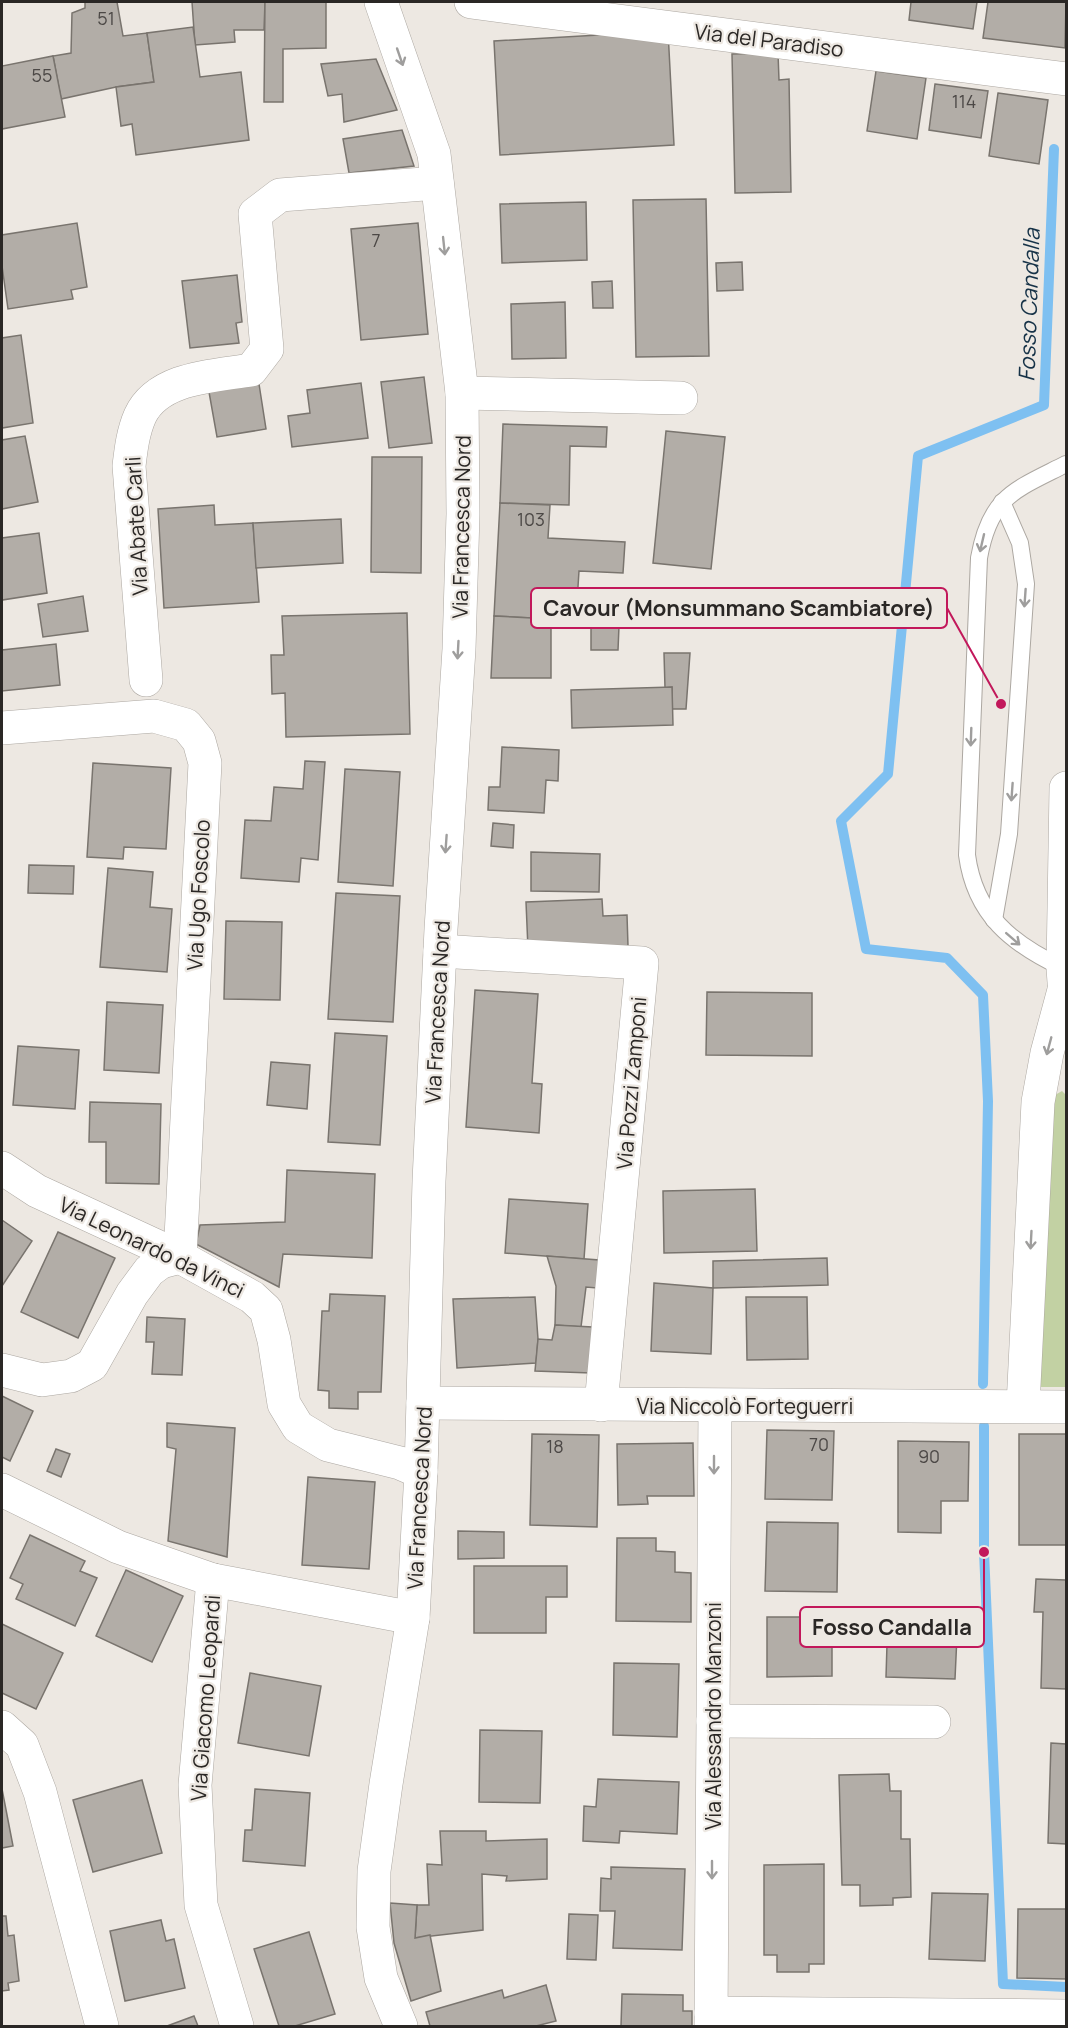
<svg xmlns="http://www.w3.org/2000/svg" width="1068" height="2028" font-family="Manrope,sans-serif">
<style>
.green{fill:#c2d1a3}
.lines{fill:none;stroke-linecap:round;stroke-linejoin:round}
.stream{stroke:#7ec0f1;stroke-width:10}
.building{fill:#b2ada7;stroke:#79746e;stroke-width:1.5}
.service-casing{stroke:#aca7a1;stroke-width:18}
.minor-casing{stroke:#aca7a1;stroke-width:34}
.secondary-casing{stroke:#aca7a1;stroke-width:34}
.service{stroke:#fff;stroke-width:16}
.minor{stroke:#fff;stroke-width:33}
.secondary{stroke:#fff;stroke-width:33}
.oneway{stroke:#9f9e9d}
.labels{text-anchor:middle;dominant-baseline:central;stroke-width:4.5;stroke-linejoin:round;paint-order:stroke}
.number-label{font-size:18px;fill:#4c4846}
.street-label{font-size:21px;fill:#2a2725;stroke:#ede8e2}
.water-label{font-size:22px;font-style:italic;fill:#163247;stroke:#ede8e2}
.leader{fill:none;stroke:#c2185b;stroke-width:2}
.callout-dot{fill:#c2185b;stroke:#ede8e2;stroke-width:2}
.callout{fill:#ede8e2;stroke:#c2185b;stroke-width:2}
.callout-label{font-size:22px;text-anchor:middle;font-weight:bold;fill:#2a2725}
</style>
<rect width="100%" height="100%" fill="#ede8e2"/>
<!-- green -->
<path class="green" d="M1062,1091L1066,1095V1387H1040L1053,1106L1055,1095Z"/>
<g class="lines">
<!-- stream -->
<g class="stream">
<path d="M983,1384L988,1101L983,995L947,958L866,949L841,821L888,774L918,456L1044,405L1054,149"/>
<path d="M984,1426V1552L1003,1984L1066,1987"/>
</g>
</g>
<!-- building -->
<g class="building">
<path d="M85,2H117L123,36L147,33L154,82L116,87L61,99L53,56L71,53L72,13L85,8Z"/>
<path d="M192,2H265L264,30H234L235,42L195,45Z"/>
<path d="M265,2H326V48L283,49V102H264Z"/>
<path d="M911,2H977L973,29L909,20Z"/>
<path d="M988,2H1066L1065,48L983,38Z"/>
<path d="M193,27L200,77L241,72L249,140L136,155L132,124L121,126L116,87L154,82L147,33Z"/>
<path d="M668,31L674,145L500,155L494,41Z"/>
<path d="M778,53L779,80L789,79L791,192L735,193L732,54Z"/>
<path d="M53,56L65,117L2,129V66Z"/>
<path d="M376,59L397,110L344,122L342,94L328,96L321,64Z"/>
<path d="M876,71L926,78L917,139L867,131Z"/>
<path d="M935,84L988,91L981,138L929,130Z"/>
<path d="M998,93L1048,100L1039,164L989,156Z"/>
<path d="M402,130L414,166L349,173L343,139Z"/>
<path d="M706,199L709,356L636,357L633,200Z"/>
<path d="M586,202L587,260L502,263L500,204Z"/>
<path d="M77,223L87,287L71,290L73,299L8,309L2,266V235Z"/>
<path d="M418,223L428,334L361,340L351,229Z"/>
<path d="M742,262L743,290L717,291L716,263Z"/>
<path d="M237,275L242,322L236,323L239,343L190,348L182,281Z"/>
<path d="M612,281L613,308H593L592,282Z"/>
<path d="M565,302L566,358L512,359L511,304Z"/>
<path d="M21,335L33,423L2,428V338Z"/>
<path d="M424,377L432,443L389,448L381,382Z"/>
<path d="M361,383L368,438L292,447L288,416L310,413L307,390Z"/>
<path d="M259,384L266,429L217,437L209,392Z"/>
<path d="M503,424L607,427L606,447L570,446L569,505L500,503Z"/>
<path d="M666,431L725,437L711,569L653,563Z"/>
<path d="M25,436L38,502L2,509V440Z"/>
<path d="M372,457H422L421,573L371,572Z"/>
<path d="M500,503L550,505L548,538L625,542L623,573L579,571L577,602L552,601L551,619L494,616Z"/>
<path d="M214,505L215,525L253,523L259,602L164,608L158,509Z"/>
<path d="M341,519L343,563L256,568L253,523Z"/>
<path d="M39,533L47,593L2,600V538Z"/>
<path d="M83,596L88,631L43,637L38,604Z"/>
<path d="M407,613L410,734L286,737L285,693L272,694L271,655H284L282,616Z"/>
<path d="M494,616L551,619V678H491Z"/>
<path d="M591,626H619L618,650H591Z"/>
<path d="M56,644L60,685L2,691V650Z"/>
<path d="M664,653H690L686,709H672V687L665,688Z"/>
<path d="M672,687L673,725L572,728L571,690Z"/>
<path d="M502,747L559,750L558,781L546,780L544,813L488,810L489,787H500Z"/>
<path d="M305,761L325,762L318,860L301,858L299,882L241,878L245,820L271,821L274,787L303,789Z"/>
<path d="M93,763L171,768L166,849L124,847L123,859L87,857Z"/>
<path d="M345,769L400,772L393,886L338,882Z"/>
<path d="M493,823L514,825L513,848L491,846Z"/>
<path d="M531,852L600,854L599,892L531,891Z"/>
<path d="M29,865L74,866L73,894L28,893Z"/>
<path d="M108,868L153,872L150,907L172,909L167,972L100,967Z"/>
<path d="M336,893L400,896L393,1022L328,1019Z"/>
<path d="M602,899L603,916L627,915L628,946L528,949L526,902Z"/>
<path d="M226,921L282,922L280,1000L224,999Z"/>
<path d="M475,990L538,994L532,1083L542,1084L539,1133L466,1127Z"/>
<path d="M707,992L812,993V1056L706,1055Z"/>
<path d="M107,1002L163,1005L159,1073L104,1070Z"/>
<path d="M335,1033L387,1036L380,1145L328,1142Z"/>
<path d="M18,1046L79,1050L75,1109L13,1105Z"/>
<path d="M271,1062L310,1065L307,1109L267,1105Z"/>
<path d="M90,1102L161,1104L159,1184L106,1183V1142H89Z"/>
<path d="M287,1170L375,1174L372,1258L283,1254L279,1287L196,1244L200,1225L285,1222Z"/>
<path d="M755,1189L757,1251L664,1253L663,1191Z"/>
<path d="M509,1199L588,1204L584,1259L505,1253Z"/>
<path d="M2,1220L32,1241L2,1286Z"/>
<path d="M58,1232L115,1258L78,1338L21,1312Z"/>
<path d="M547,1256L599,1260L597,1288L586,1287L581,1327L555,1325L556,1286Z"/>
<path d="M827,1258L828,1285L713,1288V1261Z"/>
<path d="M654,1283L713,1288L711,1354L651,1351Z"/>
<path d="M330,1294L385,1296L381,1392H358V1409L329,1408V1391L318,1390L322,1311H329Z"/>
<path d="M535,1297L538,1339L536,1363L457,1368L453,1299Z"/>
<path d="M746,1297H807L808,1359L747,1360Z"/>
<path d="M147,1317L185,1319L182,1375L152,1374L154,1342H146Z"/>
<path d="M555,1325L592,1327L591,1373L535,1371L538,1339L552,1340Z"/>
<path d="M2,1396L33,1411L10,1461L2,1457Z"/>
<path d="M167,1423L235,1428L227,1557L168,1541L176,1449L167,1447Z"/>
<path d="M767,1430L834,1431L832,1500L765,1499Z"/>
<path d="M532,1434L599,1435L597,1527L530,1525Z"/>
<rect x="1019" y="1434" width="47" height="111"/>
<path d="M898,1441L969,1442L968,1501H941V1533L898,1532Z"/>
<path d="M693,1443L694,1496H647L648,1504L618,1505L617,1444Z"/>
<path d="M56,1449L70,1454L61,1477L47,1471Z"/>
<path d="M308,1477L375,1482L369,1569L302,1565Z"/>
<path d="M767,1522L838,1523L837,1592L765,1591Z"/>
<path d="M458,1531L504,1532V1558L458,1559Z"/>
<path d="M30,1535L85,1561L80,1571L97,1578L75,1626L16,1599L23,1584L10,1578Z"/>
<path d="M617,1538H656V1551L675,1552V1572L691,1573V1622L616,1621Z"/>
<path d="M474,1566H567V1597H546V1633H474Z"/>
<path d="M126,1570L183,1596L152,1662L96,1636Z"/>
<path d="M1036,1579L1066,1580V1689L1041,1688L1043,1612H1034Z"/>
<path d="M888,1612L958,1614L955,1679L886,1677Z"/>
<path d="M767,1617H832V1676L767,1677Z"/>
<path d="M2,1624L63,1653L36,1709L2,1693Z"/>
<path d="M614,1663L679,1664L677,1737L613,1735Z"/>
<path d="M250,1673L321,1686L309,1756L238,1743Z"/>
<path d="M480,1730L542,1731L540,1803L479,1802Z"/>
<path d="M1051,1743L1066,1744V1844L1048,1843Z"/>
<path d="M889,1774L890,1791H901V1839H910L911,1897L893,1898V1905L860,1906V1885H842L839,1775Z"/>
<path d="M598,1779L679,1782L677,1834L620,1831L619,1843L583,1841L584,1806L596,1807Z"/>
<path d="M142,1780L162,1853L93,1872L73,1800Z"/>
<path d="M2,1789L13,1846L2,1848Z"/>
<path d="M255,1789L310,1793L305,1866L243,1861L245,1830H252Z"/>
<path d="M440,1831H486V1841L547,1839V1879L506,1881L507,1876L482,1874L483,1930L415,1938L417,1905H429L427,1864L442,1865Z"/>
<path d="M824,1864V1964H809V1972H777V1955H764V1865Z"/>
<path d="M611,1867L685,1869L682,1950L613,1948L615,1911H600L601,1878L611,1879Z"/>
<path d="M932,1893L988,1894L985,1961L929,1959Z"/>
<path d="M390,1903L417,1905L415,1938L430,1935L441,1991L411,2001L394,1943Z"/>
<path d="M1018,1909H1066V1979L1017,1978Z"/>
<path d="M569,1914L598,1915L596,1960L567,1959Z"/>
<path d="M2,1916H6L8,1936L14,1935L19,1981L8,1983L9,1990L2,1991Z"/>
<path d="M161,1920L166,1941L174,1939L185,1988L125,2001L110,1931Z"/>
<path d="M309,1932L335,2014L295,2026H279L254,1949Z"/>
<path d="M546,1985L556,2021L536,2026H430L426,2012L502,1990L504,1998Z"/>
<path d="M622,1994L683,1995V2011H692V2026H621Z"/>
<path d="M194,2016L198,2026H167Z"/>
</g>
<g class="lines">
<defs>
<g id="service">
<path d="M994,920L1009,834L1026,584L1020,543L1002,502"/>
<path d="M1063,968C1012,944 975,915 967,855L979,558C990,496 1015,490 1066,464"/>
</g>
<g id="minor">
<path d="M381,2L434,154L462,393L463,514L459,649L441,929L429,1181L421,1472L413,1618L386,1784L374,1871L373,1927L381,1978L401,2026"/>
<path d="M471,2L1066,79"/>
<path d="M462,393L681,398"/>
<path d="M146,680L129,466C131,449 133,432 140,416C158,377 214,376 251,370L267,349L255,214L280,195L437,183"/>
<path d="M2,728L154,716L186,725L199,741L205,763L180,1257L161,1262L149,1271L132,1294L92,1365L71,1376L42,1380L2,1370"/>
<path d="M440,951L642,963L601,1405"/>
<path d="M2,1168L37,1191L180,1257L252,1297L266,1310L274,1340L284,1404L298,1427L328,1445L400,1463L421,1472"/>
<path d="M423,1403L1066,1407"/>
<path d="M1023,1406L1038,1102L1047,1053L1064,990"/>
<path d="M2,1490L118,1547L213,1580L413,1618"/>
<path d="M213,1580L195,1785L201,1905L237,2026"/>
<path d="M713,1721L934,1722"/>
<path d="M2,1727L22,1745L40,1792L102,2026"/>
<path d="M711,2013L1066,2016"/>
<path d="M711,2026L715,1406"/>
</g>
<path id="secondary" d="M1066,788L1063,968L1066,1010"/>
</defs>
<!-- service casing -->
<use href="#service" class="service-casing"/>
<!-- minor casing -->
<use href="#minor" class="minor-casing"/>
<!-- secondary casing -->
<use href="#secondary" class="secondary-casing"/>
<!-- service -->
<use href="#service" class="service"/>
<!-- minor -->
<use href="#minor" class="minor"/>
<!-- secondary -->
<use href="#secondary" class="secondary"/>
</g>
<!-- one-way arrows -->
<defs><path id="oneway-shaft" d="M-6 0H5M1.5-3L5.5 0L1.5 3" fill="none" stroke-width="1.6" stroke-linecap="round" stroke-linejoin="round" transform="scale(1.5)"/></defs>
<g class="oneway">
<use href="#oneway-shaft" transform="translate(400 57) rotate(71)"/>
<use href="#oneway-shaft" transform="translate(444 246) rotate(84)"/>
<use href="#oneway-shaft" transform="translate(982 543) rotate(103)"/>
<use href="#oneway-shaft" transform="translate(1025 598) rotate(94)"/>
<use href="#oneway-shaft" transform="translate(458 650) rotate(93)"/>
<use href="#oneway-shaft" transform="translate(971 737) rotate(92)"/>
<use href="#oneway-shaft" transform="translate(1012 792) rotate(94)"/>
<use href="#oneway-shaft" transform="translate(446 844) rotate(94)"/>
<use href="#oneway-shaft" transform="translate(1013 939) rotate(41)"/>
<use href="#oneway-shaft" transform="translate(1049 1046) rotate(105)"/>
<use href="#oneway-shaft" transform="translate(1031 1240) rotate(93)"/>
<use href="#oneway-shaft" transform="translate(714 1465) rotate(90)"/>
<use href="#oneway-shaft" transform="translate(712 1870) rotate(90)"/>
</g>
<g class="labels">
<!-- number labels -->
<g class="number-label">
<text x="106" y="18">51</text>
<text x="42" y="75">55</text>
<text x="964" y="101">114</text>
<text x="376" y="240">7</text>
<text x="531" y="519">103</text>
<text x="819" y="1444">70</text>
<text x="555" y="1446">18</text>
<text x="929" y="1456">90</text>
</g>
<!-- street labels -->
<g class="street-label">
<text transform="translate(769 40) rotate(7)">Via del Paradiso</text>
<text transform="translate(136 526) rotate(-93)">Via Abate Carli</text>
<text transform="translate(461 527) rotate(-89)">Via Francesca Nord</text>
<text transform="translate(198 895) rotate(-87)">Via Ugo Foscolo</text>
<text transform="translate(437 1012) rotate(-87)">Via Francesca Nord</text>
<text transform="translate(631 1083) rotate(-85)">Via Pozzi Zamponi</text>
<text transform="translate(152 1247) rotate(26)">Via Leonardo da Vinci</text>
<text x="745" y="1406">Via Niccolò Forteguerri</text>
<text transform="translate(419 1498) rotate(-87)">Via Francesca Nord</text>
<text transform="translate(205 1698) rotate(-86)">Via Giacomo Leopardi</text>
<text transform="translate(713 1716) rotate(-90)">Via Alessandro Manzoni</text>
</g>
<!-- water labels -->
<g class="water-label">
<text transform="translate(1029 305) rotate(-88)">Fosso Candalla</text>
</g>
</g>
<!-- callouts -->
<path class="leader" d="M1001 704L947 608M984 1552L984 1627"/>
<g class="callout-dot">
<circle cx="1001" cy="704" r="6"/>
<circle cx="984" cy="1552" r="6"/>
</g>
<g class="callout">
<rect x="531" y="588" width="416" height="40" rx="6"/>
<rect x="800" y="1607" width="184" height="40" rx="6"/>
</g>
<g class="callout-label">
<text x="739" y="616">Cavour (Monsummano Scambiatore)</text>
<text x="892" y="1635">Fosso Candalla</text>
</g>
<!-- border -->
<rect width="1068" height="2028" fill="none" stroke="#2a2725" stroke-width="6"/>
</svg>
